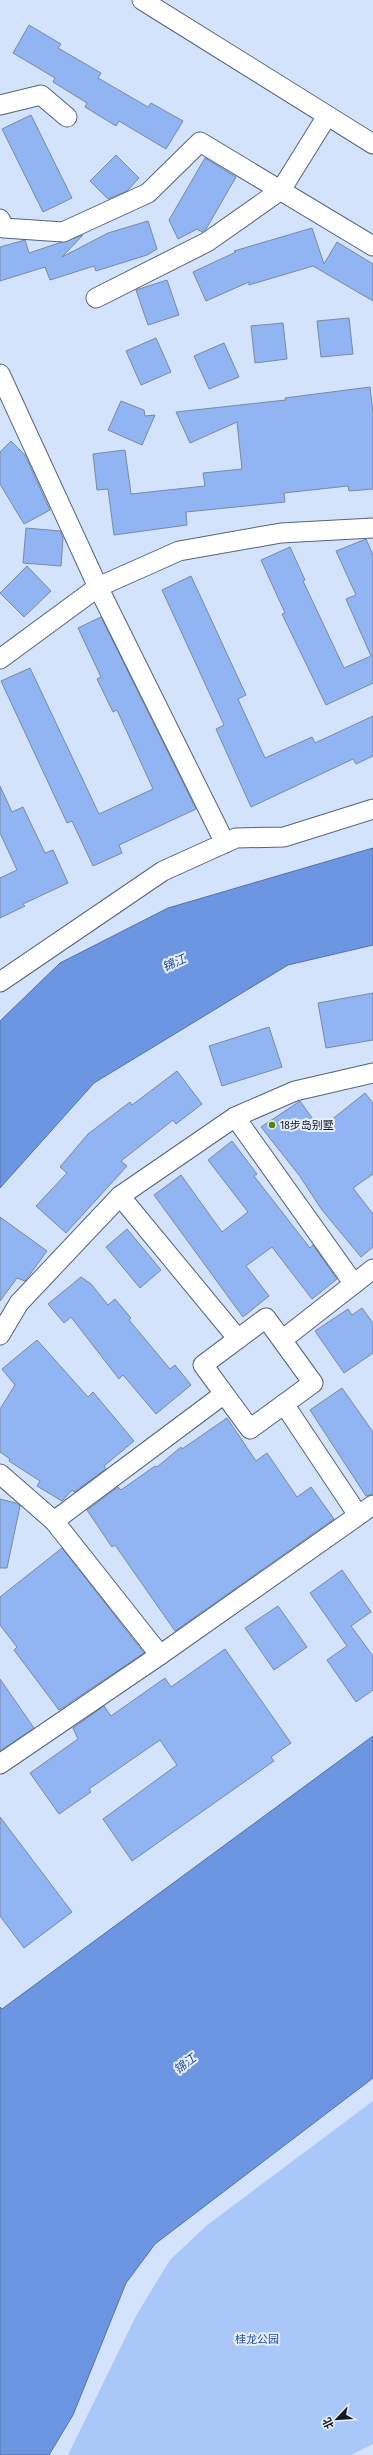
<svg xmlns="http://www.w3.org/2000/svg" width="373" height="2455" font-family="'Fira Sans Condensed','Noto Sans SC',sans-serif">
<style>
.green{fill:#aac7fa}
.water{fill:#6d96e2;stroke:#5270a9}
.building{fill:#91b4f2;stroke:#7889a6}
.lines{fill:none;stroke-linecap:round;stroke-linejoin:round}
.minor-casing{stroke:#53637e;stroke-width:21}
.minor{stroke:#fff;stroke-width:19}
.poi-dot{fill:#5b8204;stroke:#e8effc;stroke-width:1.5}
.labels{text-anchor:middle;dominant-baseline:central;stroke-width:4;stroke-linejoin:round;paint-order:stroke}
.poi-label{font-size:11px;fill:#131924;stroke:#e8effc;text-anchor:start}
.park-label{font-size:11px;fill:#1d4ba3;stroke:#e8effc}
.water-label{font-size:12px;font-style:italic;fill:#14439a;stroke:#e8effc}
</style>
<rect width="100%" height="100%" fill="#d4e3fc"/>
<!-- green -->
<path class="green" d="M373,2101V2444L351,2455H68L137,2314L170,2260L206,2226Z"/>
<!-- water -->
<g class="water">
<path d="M373,848V945L288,965L94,1083L0,1188V1021L60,963L168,908Z"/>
<path d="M373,1736V2078L155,2244L126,2283L73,2415L49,2455H0V2007L2,2009Z"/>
</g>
<!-- building -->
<g class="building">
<path d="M29,25L61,44L58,48L101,73L98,78L148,107L151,103L183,121L166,149L119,121L116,126L85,107L87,103L53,82L55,78L13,53Z"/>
<path d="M31,115L72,198L43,212L2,129Z"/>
<path d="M116,155L139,178L127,191L108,199L90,181Z"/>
<path d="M205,158L236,177L206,229L202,232L197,229L178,239L169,220Z"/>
<path d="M148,221L157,249L147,255L96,271L94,266L50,280L45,267L0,281V247L25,240L29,253L83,235L62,257L108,233Z"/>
<path d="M312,228L324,264L337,242L373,264V301L313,266L249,285V282L206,301L193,272L236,252L234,251Z"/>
<path d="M167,280L179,315L148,325L136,290Z"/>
<path d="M349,318L353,354L321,357L317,321Z"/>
<path d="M283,323L287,359L255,363L251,326Z"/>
<path d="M156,338L171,372L141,385L126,351Z"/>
<path d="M224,343L239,377L209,389L194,356Z"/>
<path d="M370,387L373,413V489L349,491L348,486L284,493L285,502L186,512L187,525L114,535L108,489L97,490L93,454L125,450L131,494L205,486L203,473L242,469L237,422L190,443L176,412L286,400L285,398Z"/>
<path d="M121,401L144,410L145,416L155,415L142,445L108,430Z"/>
<path d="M11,441L25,455L50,510L24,524L0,484V452Z"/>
<path d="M26,528L60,531L63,538L61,566L23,563Z"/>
<path d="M366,539L373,555V683L326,705L282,614L285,613L261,560L290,547L305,580L303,581L344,668L371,656L346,599L356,595L336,551Z"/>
<path d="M27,566L51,591L24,617L0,593Z"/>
<path d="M191,576L246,695L238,699L265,758L312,737L315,743L373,716V756L356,764L353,759L251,807L216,729L224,725L162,590Z"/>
<path d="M101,617L196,809L119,845L122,853L93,866L72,821L67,823L1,681L30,668L99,814L153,789L117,710L113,712L97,679L101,677L78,628Z"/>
<path d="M0,786L12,812L23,807L45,853L53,850L68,883L23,904L25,906L0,918V878L17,870L0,833Z"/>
<path d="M373,993V1040L326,1048L318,1003Z"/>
<path d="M269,1027L282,1067L222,1086L209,1046Z"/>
<path d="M177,1071L202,1104L176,1124L173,1120L121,1161L127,1166L66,1233L36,1206L67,1173L60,1167L88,1134L130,1102L132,1105Z"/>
<path d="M365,1093L373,1103V1174L353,1188L373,1214V1247L361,1257L322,1210L299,1175L261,1127L300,1101L320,1129Z"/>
<path d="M232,1141L257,1174L254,1176L310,1248L313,1245L337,1279L312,1299L272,1247L246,1266L269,1296L243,1317L154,1195L181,1175L222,1232L248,1212L208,1160Z"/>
<path d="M0,1217L47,1251L25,1281L17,1278L0,1301Z"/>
<path d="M127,1229L161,1270L140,1288L106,1247Z"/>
<path d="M81,1277L91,1284L108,1305L115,1299L131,1318L129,1320L170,1369L175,1365L191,1385L156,1414L123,1375L119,1379L71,1317L64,1323L48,1304Z"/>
<path d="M362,1308L373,1323V1353L344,1373L315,1331L348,1309L352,1315Z"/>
<path d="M37,1340L88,1397L93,1392L134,1441L104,1466L106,1469L74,1492L72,1490L62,1501L37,1486L40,1481L9,1461L10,1459L0,1452V1409L15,1385L2,1369Z"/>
<path d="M342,1388L373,1432V1494L366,1496L310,1410Z"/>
<path d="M227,1418L256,1461L267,1453L297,1497L311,1487L334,1519L175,1631L115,1545L112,1547L87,1510L118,1487L121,1490L155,1466L157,1467L181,1447L182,1449Z"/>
<path d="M0,1499L16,1503L20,1506L7,1568H0Z"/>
<path d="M62,1548L144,1653L59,1710L14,1650L17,1647L0,1625V1597Z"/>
<path d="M342,1570L371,1612L351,1626L373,1656V1690L356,1702L327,1660L347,1646L310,1593Z"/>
<path d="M278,1606L307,1647L274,1670L245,1628Z"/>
<path d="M225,1649L291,1743L271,1757L274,1761L132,1861L103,1819L177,1765L160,1740L89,1789L91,1792L59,1814L30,1773L78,1739L73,1728L104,1706L111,1716L165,1678L171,1687Z"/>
<path d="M0,1679L34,1728L0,1751Z"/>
<path d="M0,1817L72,1912L24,1948L0,1916Z"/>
</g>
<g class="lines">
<defs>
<g id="minor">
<path d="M142,0L373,144"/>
<path d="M0,105L41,95L67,117"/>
<path d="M0,219L4,228L63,232L148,193L200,142L373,246"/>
<path d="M96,298L207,242L281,190L327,116"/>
<path d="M0,374L98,587L225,843"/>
<path d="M0,659L98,587L179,551L281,533L373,528"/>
<path d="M0,982L163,871L236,838L284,837L373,809"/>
<path d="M235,1117L354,1284"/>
<path d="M120,1196L238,1339"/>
<path d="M266,1318L313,1383L250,1429L203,1365Z"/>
<path d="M0,1335L19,1303L120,1196L235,1117L295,1091L373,1073"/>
<path d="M282,1340L373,1269"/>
<path d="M284,1404L358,1515"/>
<path d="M0,1474L54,1521L224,1394"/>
<path d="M54,1521L160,1655"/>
<path d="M0,1764L160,1655L373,1505"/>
</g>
</defs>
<!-- minor casing -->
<use href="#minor" class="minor-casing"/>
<!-- minor -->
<use href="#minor" class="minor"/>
</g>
<!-- markers -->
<circle class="poi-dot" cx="272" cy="1125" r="4"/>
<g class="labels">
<!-- poi labels -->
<g class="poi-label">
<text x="280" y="1125">18步岛别墅</text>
</g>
<!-- park labels -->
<g class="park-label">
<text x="257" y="2339">桂龙公园</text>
</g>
<!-- water labels -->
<g class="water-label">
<text transform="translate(174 963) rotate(-24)">锦江</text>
<text transform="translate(185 2064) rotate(-38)">锦江</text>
</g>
</g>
<!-- north arrow -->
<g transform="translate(337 2419) rotate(245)" stroke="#e8effc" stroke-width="3" paint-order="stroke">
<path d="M0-3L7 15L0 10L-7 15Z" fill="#131924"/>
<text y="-6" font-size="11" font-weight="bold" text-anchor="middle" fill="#131924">北</text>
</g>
</svg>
